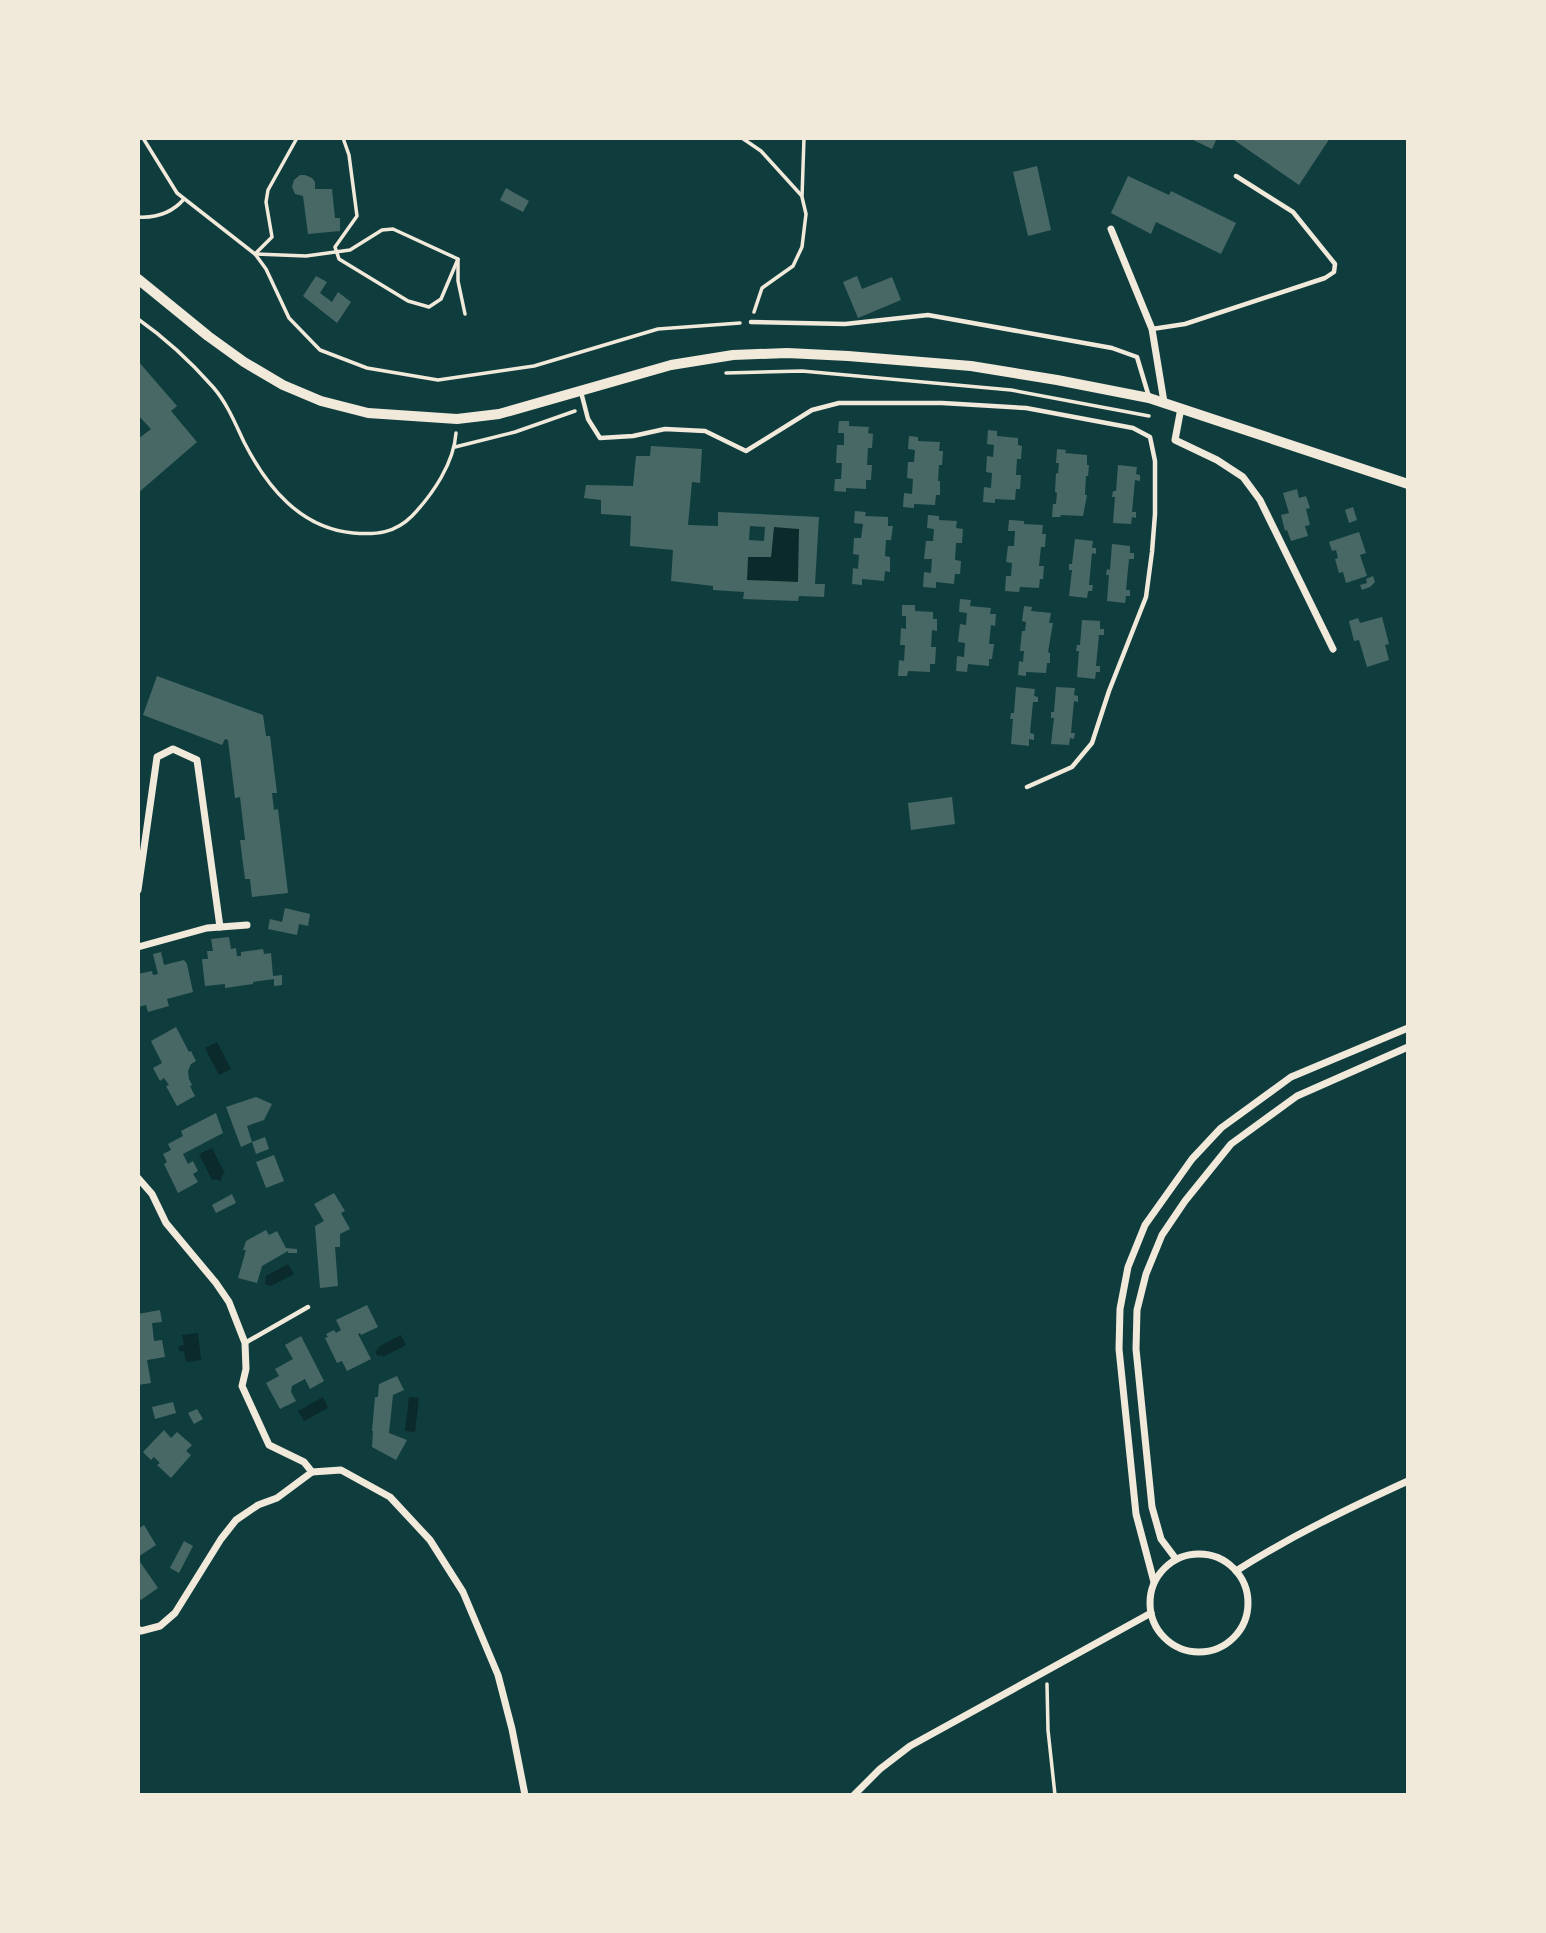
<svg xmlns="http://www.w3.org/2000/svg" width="1546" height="1933" font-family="'Work Sans',sans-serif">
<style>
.water{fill:#0a2a2b}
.building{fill:#486865;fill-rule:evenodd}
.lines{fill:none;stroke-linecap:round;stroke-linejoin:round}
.path{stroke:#f1e9da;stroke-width:3.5}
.service{stroke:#f1e9da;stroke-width:4.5}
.minor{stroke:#f1e9da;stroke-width:7}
.secondary{stroke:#f1e9da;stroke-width:10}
</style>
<rect width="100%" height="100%" fill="#0f3d3e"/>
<!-- water -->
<g class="water">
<path d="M774,527L799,529L798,582L747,580L748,557H771Z"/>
<path d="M217,1042L231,1069L219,1075L205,1048Z"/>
<path d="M212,1148L225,1174L222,1175L221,1181L214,1179L212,1180L199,1154Z"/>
<path d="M288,1264L294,1274L271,1286L265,1284L266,1276Z"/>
<path d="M198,1333L201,1360L186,1362L184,1351L181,1352L178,1349L179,1346L184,1345L182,1335Z"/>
<path d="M401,1335L406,1345L383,1357L381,1355L378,1356L375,1351L379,1349L378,1347Z"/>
<path d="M323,1397L328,1408L304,1421L298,1411Z"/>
<path d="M409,1397L419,1398L415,1432L405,1431Z"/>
</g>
<!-- building -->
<g class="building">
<path d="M1189,138H1217L1212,149Z"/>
<path d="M1231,138H1330L1299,185Z"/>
<path d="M1037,166L1051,230L1028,236L1013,172Z"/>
<path d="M300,175H305L312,178L315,182V189H332L335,218H340V231L308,234L303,196L295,194L292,187L294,180Z"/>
<path d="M1128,176L1169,195L1171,191L1236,223L1221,254L1156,222L1151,234L1111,213Z"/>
<path d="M506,188L529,201L523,212L500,200Z"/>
<path d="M316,276L327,282L320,293L332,302L338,292L351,302L337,323L303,296Z"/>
<path d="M857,276L862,289L892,277L901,300L858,318L843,282Z"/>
<path d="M138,361L177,406L171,411L197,442L138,493V439L151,429L138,415Z"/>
<path d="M839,421H849V426L869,427L868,433L873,434L872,448H868L867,465H872L871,480H866V489L846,488V492L834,491L835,479H841L842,463H836L837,445H844V433H838Z"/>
<path d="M988,430L997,431V436L1018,438V445L1022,446L1021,459H1017L1016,475H1021L1020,489H1016L1015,500L995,499V503L983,502L984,487L991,488L992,473L986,472L987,456L993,457L994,445L987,444Z"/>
<path d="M909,436L918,437V441L940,442L939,451H943L942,465H939L938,481H940V495H936L935,505L914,504V508L903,507L904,493L912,494L913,479L907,478L908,462H914L915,450L908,449Z"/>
<path d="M651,446L702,449L700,483L692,482L688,525L718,526V512L819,517L815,584H825L824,597L799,596L798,601L743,599L744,592L713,590V586L671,581L673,550L630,546L631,516L601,514V500L584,498L586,485L633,486L636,456H650ZM750,526L765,527L764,541L749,540ZM774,527L799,529L798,582L747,580L748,557H771Z"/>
<path d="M1057,449L1066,450L1065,453L1087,455V465H1089L1088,476H1086L1085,495H1087L1083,516L1061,515L1060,517H1052L1053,504H1056L1057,493L1055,492L1056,473L1058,474L1059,463H1056Z"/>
<path d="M1118,465L1137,467L1136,474L1140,475V481L1135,480L1132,512H1136V518L1132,517L1131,524L1113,523L1115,497H1112L1113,491H1116Z"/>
<path d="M1297,489L1299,498L1306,496L1310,508L1306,509L1310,525L1305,526L1308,536L1291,541L1287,530L1285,531L1281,515L1289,513L1283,493Z"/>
<path d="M1353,507L1357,520L1349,523L1345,510Z"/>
<path d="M855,511L866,512L865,516L888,517V526H893L891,540H886L885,556L890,557V572L885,571L884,581L862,579V585L852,584L853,568L858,569L859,555L853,554L854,538H861L863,524L854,523Z"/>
<path d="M928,515L939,516V520L957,521L956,528L963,529L962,543H956L955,560L961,561L960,574H955L954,584L936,582V588L923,587L924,572L931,573L932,559H924L926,541H933L934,529L927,528Z"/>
<path d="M1009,520L1024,521V524L1043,525L1042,534H1046L1045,547H1041L1039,566H1044L1043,579H1040L1039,588L1020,587L1019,592L1005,591L1006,576H1011L1012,563L1006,562L1008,546H1014L1015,531H1008Z"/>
<path d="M1359,532L1366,553L1360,555L1367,576L1346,583L1343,572L1339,573L1335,559L1338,558L1336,550L1332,551L1329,542Z"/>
<path d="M1075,539L1093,541L1092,548H1096V554L1092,553L1089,585H1093L1092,591H1088L1087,598L1069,596L1072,570H1069V564H1072Z"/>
<path d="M1112,544L1130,546V553H1134V559H1129L1126,590H1130V596H1126L1125,603L1107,601L1109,575H1106L1107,569L1110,570Z"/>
<path d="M1373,576L1375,582L1370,587L1362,590L1360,585L1367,583L1366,579Z"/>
<path d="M960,599L971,600L970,606L991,608L990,614H996L995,626L991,625L989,644H994L992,659H989V666L968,664L967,672L956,671L957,656L964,657L965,643L958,642L960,624L966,625L967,613L959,612Z"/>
<path d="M902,605H915V611L933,612V619H937V631L932,630L931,647H936L935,664H930V672L908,671L907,676H898L899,660L904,661L905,645H900L901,628L906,629V616H902Z"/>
<path d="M1024,606L1032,607L1031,611L1051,613L1049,623H1053L1048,652L1050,653V663H1047L1046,673L1026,672V676L1018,675L1019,661L1023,662L1024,651H1020L1022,631H1025L1026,622L1022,621Z"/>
<path d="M1382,617L1389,644L1385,645L1389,660L1367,667L1359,640L1354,641L1349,621L1358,618L1360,623Z"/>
<path d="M1082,620L1100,621V629H1104V635H1099L1096,666H1100V672H1096L1095,679L1077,677L1079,651H1076L1077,645H1080Z"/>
<path d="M157,676L263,715L266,736H270L277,793H272L274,810L278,809L288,893L252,897L250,879H245L240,840H245L242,814L240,797L235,798L228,740L225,739L222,745L143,715Z"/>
<path d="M1016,687L1035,689L1034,696L1038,697V702H1033L1030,733L1034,734V740L1029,739V746L1011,744L1013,719H1010L1011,713H1014Z"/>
<path d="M1056,687L1075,688L1074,695L1078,696V702L1074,701L1071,733H1075L1074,739L1070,738L1069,745L1051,744L1054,718H1051V712H1054Z"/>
<path d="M952,797L955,824L911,830L908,803Z"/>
<path d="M285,908L310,914L308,926L299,924L297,935L268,929L270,919L282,922Z"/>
<path d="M229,937L231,949L236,948L237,956H241V952L263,949L264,954L271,953L273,976L282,975V985L274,986V979L253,982V984L225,988V984L205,986L202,959H208L207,951H213L211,939Z"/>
<path d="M161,952L164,965L184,960L187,964L193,992L167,999L169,1006L148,1012L146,1005L138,1007V974L152,971L153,975L158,974L153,954Z"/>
<path d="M176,1027L189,1052L191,1051L196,1061L191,1064L188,1071L189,1079L192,1085L190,1086L195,1096L177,1106L166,1086L169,1085L164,1078L160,1081L153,1068L162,1063L151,1041Z"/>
<path d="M256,1097L272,1104L264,1120L247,1126L252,1142L265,1137L269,1149L256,1154L252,1142L241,1147L226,1107Z"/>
<path d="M216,1113L223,1133L183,1154L188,1164L193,1161L198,1171L193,1174L198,1182L178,1193L164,1164L167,1162L163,1154L171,1150L168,1144L183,1136L181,1131Z"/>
<path d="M274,1155L284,1181L266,1188L256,1162Z"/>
<path d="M334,1193L345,1211L341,1213L350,1229L340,1234V1247H335L338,1286L320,1288L315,1226L324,1221L314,1204Z"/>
<path d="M232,1194L236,1203L216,1213L212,1205Z"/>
<path d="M266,1230L269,1235L277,1231L286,1248L297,1249V1253H288V1251L262,1266L257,1283L238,1278L246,1250H243L246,1241Z"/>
<path d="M367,1305L378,1327L361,1335L360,1333L358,1334L371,1359L347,1371L342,1361L337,1363L325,1338L328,1337L326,1334L334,1330L336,1333L341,1330L336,1320Z"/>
<path d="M160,1310L162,1322L152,1323L154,1341L162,1340L165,1357L147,1360L151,1383L138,1385V1314Z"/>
<path d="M301,1336L324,1381L310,1389L305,1379L292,1386L291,1392L296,1401L280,1409L266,1383L279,1376L275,1369L293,1359L285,1345Z"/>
<path d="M397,1376L404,1390L393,1395L389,1433L407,1440L396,1460L372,1447L373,1431H372L375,1397H378L379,1384Z"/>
<path d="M173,1402L176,1413L155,1419L152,1407Z"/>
<path d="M197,1409L203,1419L194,1424L188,1413Z"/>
<path d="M164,1430L171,1438L177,1432L192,1445L186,1451L191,1455L171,1478L157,1465L160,1463L154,1457L151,1460L143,1452Z"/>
<path d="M144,1525L156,1545L138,1557V1529Z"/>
<path d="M184,1541L193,1546L179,1573L170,1568Z"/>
<path d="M138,1559L158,1588L141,1600L138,1595Z"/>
</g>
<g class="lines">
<!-- path -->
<g class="path">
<path d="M143,138L177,193L255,254L266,269L289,318L320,350L367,368L438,380L534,366L658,329L740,323"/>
<path d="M343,138L349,155L357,216L335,247L339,259L408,301L429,307L441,299L458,259"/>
<path d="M742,138L761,151L801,195"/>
<path d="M138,217C155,218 172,213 184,199"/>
<path d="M255,254L272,237L266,202L268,190L297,138"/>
<path d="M256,254L306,256L350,250L382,230L393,229L458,259V281L465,314"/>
<path d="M754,312L762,288L793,266L802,247L806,214L802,197L804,138"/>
<path d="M138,319C165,338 191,362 213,387C227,403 235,423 244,442C267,487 300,528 353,533C377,535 395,533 412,516C433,494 454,463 456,433"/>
<path d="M726,373L802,371L1011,390L1149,416"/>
<path d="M455,447L515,432L575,411"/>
<path d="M1047,1684L1048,1730L1055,1795"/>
</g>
<!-- service -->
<g class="service">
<path d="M751,322L845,324L928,315L1112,348L1137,357L1149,397"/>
<path d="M1152,329L1185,324L1325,278L1334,272L1335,264L1293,212L1236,176"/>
<path d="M581,392L588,419L600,438L633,436L665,429L705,431L746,451L812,410L839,403H942L1026,408L1133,428L1150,437L1155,461V514L1152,552L1146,597L1109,691L1092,743L1072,767L1027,787"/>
<path d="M245,1343L308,1307"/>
</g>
<!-- minor -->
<g class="minor">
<path d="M1111,229L1152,329L1164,402"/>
<path d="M1181,408L1175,440L1217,460L1243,477L1260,500L1333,649"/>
<path d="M138,890L157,757L173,749L197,760L220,927"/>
<path d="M138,947L207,928L247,925"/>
<path d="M138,1178L152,1194L166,1223L216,1283L229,1302L245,1343L246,1369L242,1386L269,1445L304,1462L312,1472"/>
<circle cx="1199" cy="1603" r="49"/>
<path d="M1176,1559L1161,1539L1152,1507L1136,1349L1137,1310L1146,1274L1162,1235L1185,1201L1231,1144L1297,1096L1408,1047"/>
<path d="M1236,1571C1291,1536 1349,1508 1408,1481"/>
<path d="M1154,1582L1136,1514L1119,1349L1120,1309L1128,1267L1145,1225L1192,1159L1221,1128L1291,1077L1408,1028"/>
<path d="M138,1629L141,1631L160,1626L175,1613L221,1539L236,1520L258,1505L277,1498L312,1472L341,1470L390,1497L430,1540L463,1592L498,1675L512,1729L525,1795"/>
<path d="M854,1795L880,1769L910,1746L1151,1613"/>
</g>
<!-- secondary -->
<path class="secondary" d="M138,279L208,336L244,362L283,385L321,401L368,413L457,419L499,414L671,365L733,355L787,353L848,356L971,366L1057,380L1149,398L1408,484"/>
</g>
<!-- border -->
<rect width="1546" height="1933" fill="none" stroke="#f1e9da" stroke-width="280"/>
</svg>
